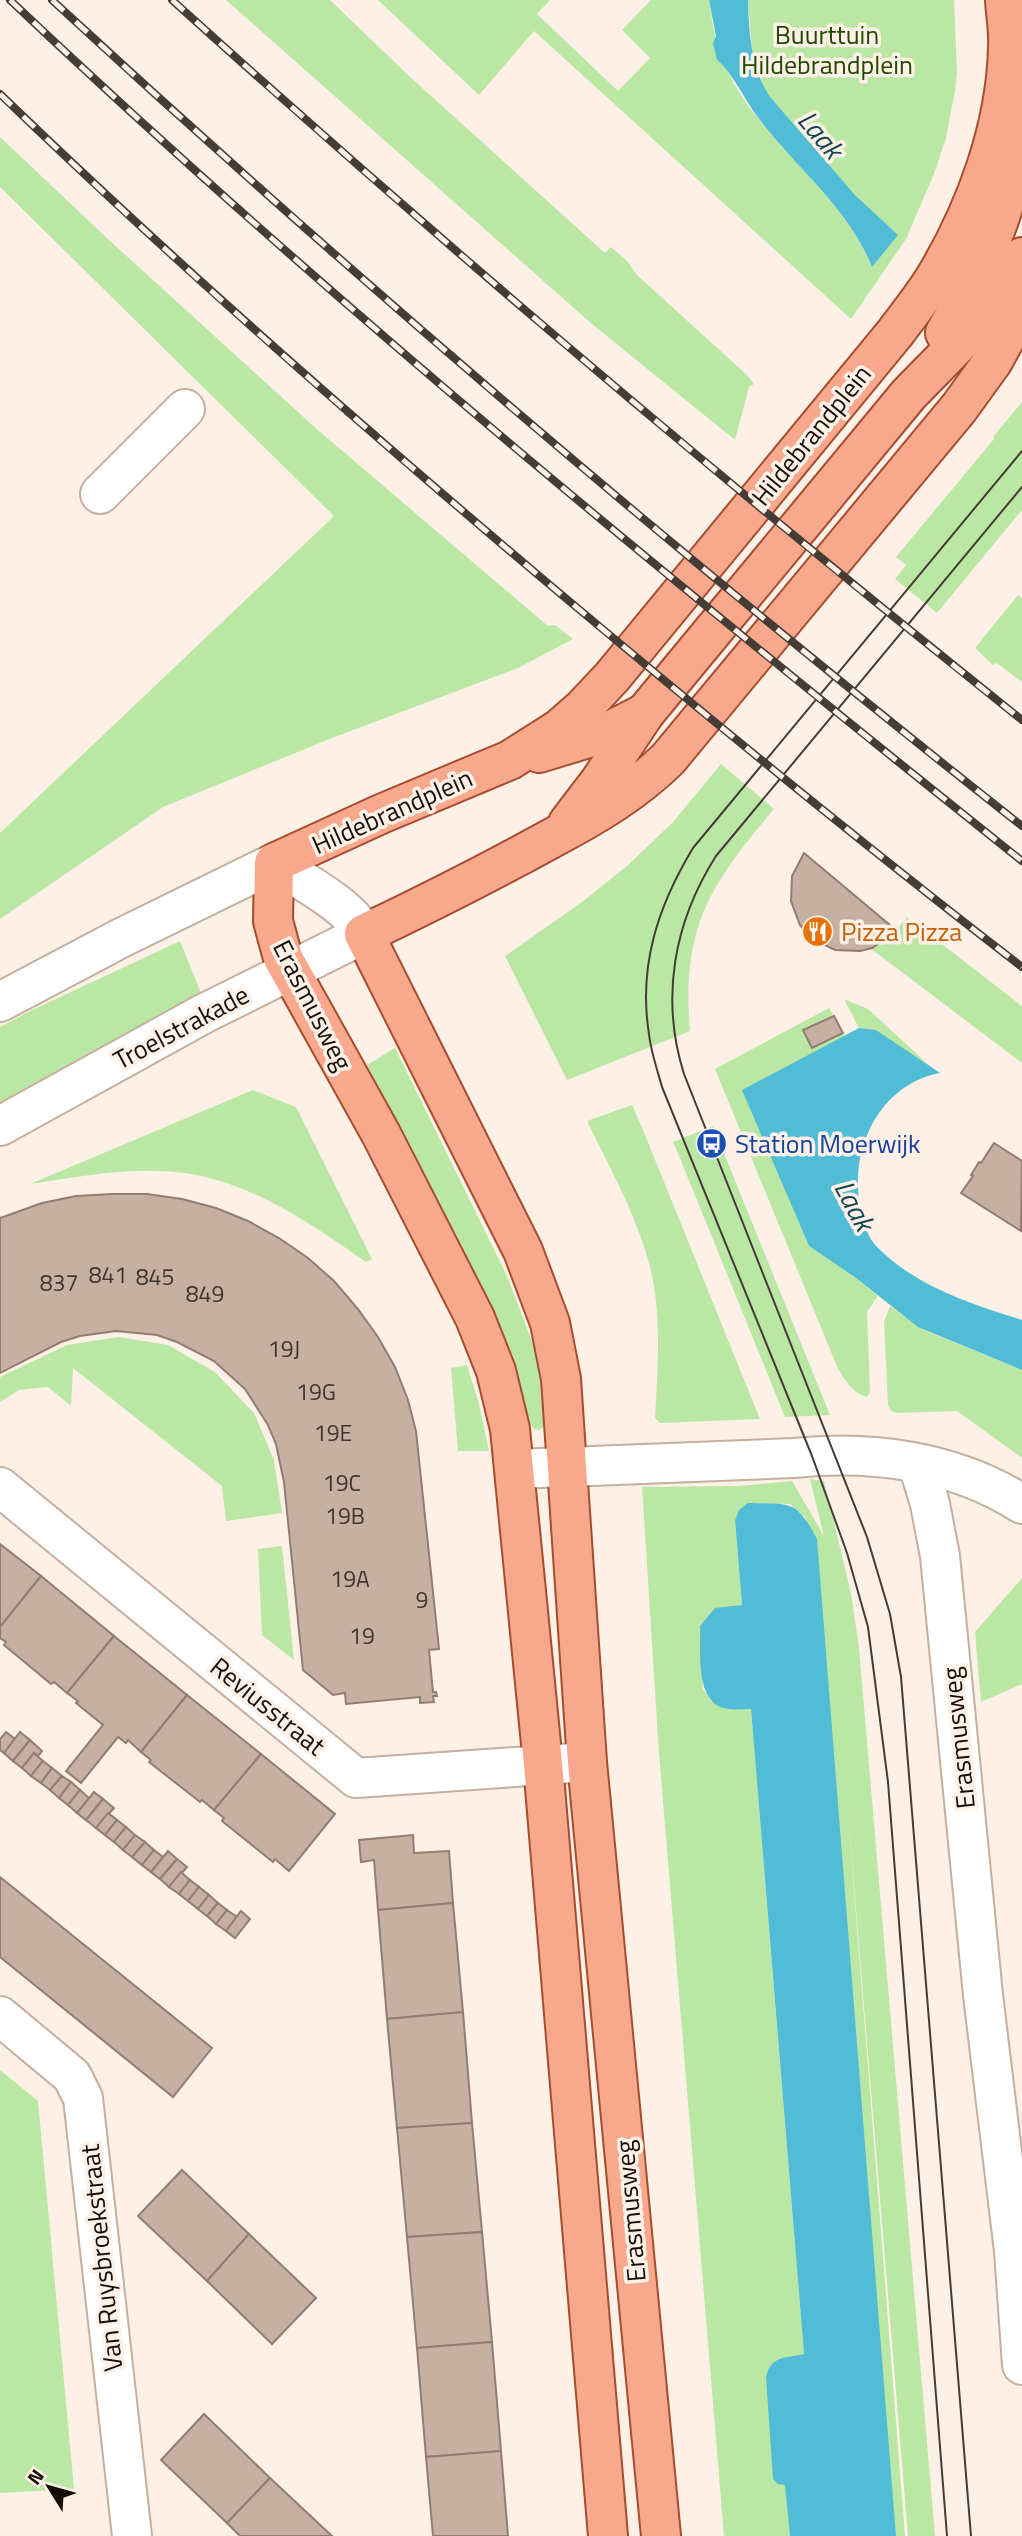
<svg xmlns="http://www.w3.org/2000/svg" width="1022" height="2536" font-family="'Titillium Web',sans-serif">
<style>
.green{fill:#bbe7a5}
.water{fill:#50bcd6}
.building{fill:#c6b0a1;stroke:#927d70;stroke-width:2}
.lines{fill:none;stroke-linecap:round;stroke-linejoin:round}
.minor-casing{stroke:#c5afa0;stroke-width:42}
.major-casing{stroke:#a64d2d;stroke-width:42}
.minor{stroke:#fff;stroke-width:38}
.major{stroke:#f8a98d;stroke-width:38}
.tram{stroke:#453c36;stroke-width:2}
.rail-casing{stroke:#453c36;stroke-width:8}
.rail{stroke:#fdf0e6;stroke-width:5;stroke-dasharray:16;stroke-linecap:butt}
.labels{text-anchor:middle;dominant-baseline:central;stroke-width:7;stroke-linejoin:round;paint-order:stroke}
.number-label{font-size:23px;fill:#41362f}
.park-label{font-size:26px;fill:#204900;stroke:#fdf0e6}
.street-label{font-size:26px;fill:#150e09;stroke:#fdf0e6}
.food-label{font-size:26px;fill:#c56008;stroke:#fdf0e6;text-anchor:start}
.transit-label{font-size:26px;fill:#164399;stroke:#fdf0e6;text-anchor:start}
.water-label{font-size:28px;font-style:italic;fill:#154550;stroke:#fdf0e6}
</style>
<rect width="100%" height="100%" fill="#fdf0e6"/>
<!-- green -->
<g class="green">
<path d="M226,0H330L409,76L605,253L611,247L627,261L637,275L747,375L754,384L749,387L735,440L592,324Z"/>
<path d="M378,0H550L537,14L618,91L650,58L622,30L651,0H709C712,22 716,47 726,68C761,143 840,189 872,267L882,222L855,195L776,107L764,88L752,51L748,0H954L957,73L955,91L946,138L934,174L906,239L851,319L534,31L479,95Z"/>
<path d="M0,137L109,240L319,431L548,626L555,625L573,639L518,668L332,738L163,807L0,919V833L334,516L0,187Z"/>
<path d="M1022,402V510L937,613L895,579L906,565L896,557L994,439L993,437Z"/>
<path d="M1018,595L1022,598V682L997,663L993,665L975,648Z"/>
<path d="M721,764L774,809C710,885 681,927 690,1031L567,1080L505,956L582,902L627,866L673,822Z"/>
<path d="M907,917L1022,1006V1063L870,948L893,934Z"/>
<path d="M180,941L201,993L0,1102V1027L30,1011Z"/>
<path d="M844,999L868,1009L932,1068L931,1069L876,1030L859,1028Z"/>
<path d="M829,1008L834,1016L803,1031L812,1048L843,1033L845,1036L743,1090L809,1246L856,1278L878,1296L867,1312L870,1392L867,1397C852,1393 843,1378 836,1364L715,1069Z"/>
<path d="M395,1048L507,1276L536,1352L543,1387L544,1426L539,1430L534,1429L530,1423L513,1356L482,1287L367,1065Z"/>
<path d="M253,1090L296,1107L372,1259L366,1262C311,1224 253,1183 185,1173C134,1166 81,1176 30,1184Z"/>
<path d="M632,1105L643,1130L760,1419L660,1423L655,1418C658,1365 663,1304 646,1253C632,1207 608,1164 587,1121Z"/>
<path d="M713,1126L830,1415L785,1417L677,1151L673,1142Z"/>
<path d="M890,1306L924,1330L1022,1370V1458L957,1411L898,1413L891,1411L888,1405L884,1322Z"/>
<path d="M119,1337L168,1345L215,1372L254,1413L274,1460L282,1513L226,1521L222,1486L73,1368L71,1406L48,1387L19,1390L0,1402V1377L67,1345Z"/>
<path d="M467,1365L479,1404L489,1451H458L451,1368Z"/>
<path d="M810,1479L824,1481L851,1593L859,1648L935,2536H908L847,1801L905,2536H896L806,1518L790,1504L749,1503L739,1510L735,1520L742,1605L700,1626L703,1689L712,1702L751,1709L804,2355L776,2360L790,2536H724L659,1753L642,1487L739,1486L792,1481L824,1536Z"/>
<path d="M282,1546L294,1660L262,1635L258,1549Z"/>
<path d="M1022,1578V1684L981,1702L975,1632Z"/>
<path d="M0,2070L38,2101L74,2489L0,2493Z"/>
</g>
<!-- water -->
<g class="water">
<path d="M709,0H748C749,34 751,68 770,97L855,195L898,235L872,267C848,206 792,165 754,112C746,100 727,66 717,60L713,43L716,36Z"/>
<path d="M859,1028L876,1030L940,1073C877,1085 848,1153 861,1211C864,1225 868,1239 879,1249C918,1287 971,1304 1022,1320V1370L918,1327L856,1278L809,1246L742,1090Z"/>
<path d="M748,1503C791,1504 796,1499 817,1539L896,2536H790L785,2485L778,2484L773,2479L766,2377C772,2354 785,2359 804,2354L751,1709C744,1709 735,1710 728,1709C694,1705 701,1652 700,1626L715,1608L742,1605L735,1520L739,1510Z"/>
</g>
<!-- building -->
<g class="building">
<path d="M804,853L897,931L872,948L860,951L835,950L812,939L800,925L791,901L792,876Z"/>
<path d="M834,1016L843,1033L812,1048L803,1030Z"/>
<path d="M994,1143L1022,1161L1021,1231L961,1193L973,1176L971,1175L979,1162L981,1163Z"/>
<path d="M112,1194H147L182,1199L216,1208L248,1221L279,1238L308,1258L334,1281L358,1309L378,1337L395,1367L408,1400L416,1431L439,1649L429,1650L433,1692H436L437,1696H433L434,1702L420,1703V1697L346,1704L345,1693L333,1695L303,1670L284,1482L276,1444L268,1425L245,1389L214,1361L177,1342L157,1335L116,1331L80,1336L61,1342L0,1373V1218L42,1203L76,1196Z"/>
<path d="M0,1544L41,1576L0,1627Z"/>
<path d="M41,1576L114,1636L67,1693L54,1682L51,1684L4,1645L6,1642L0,1638V1627Z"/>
<path d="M114,1636L187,1695L141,1752L128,1740L126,1743L118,1737L81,1783L66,1771L103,1725L76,1703L78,1701L67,1693Z"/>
<path d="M187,1695L261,1754L214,1810L202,1800L200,1802L149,1762L151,1760L141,1752Z"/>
<path d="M6,1732L15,1739L4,1753L0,1750V1739Z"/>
<path d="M20,1732L30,1740L13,1761L4,1753Z"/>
<path d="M30,1740L42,1751L38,1756L34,1753L22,1768L13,1761Z"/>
<path d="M34,1753L43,1761L31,1776L22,1768Z"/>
<path d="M261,1754L335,1814L289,1871L275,1859L273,1862L222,1821L224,1818L214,1810Z"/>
<path d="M43,1761L52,1768L41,1783L31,1776Z"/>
<path d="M52,1768L62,1776L50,1790L41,1783Z"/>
<path d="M62,1776L71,1782L59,1798L50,1790Z"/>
<path d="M71,1782L80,1790L68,1805L59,1798Z"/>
<path d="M80,1790L89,1798L77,1813L68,1805Z"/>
<path d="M94,1792L103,1799L86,1820L77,1813Z"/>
<path d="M103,1799L114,1808L96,1828L86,1820Z"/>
<path d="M108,1813L117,1820L105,1835L96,1828Z"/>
<path d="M117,1820L126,1827L114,1842L105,1835Z"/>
<path d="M126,1827L135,1835L123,1850L114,1842Z"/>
<path d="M135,1835L145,1842L132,1857L123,1850Z"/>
<path d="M413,1835L414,1853L449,1851L453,1903L378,1910L374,1860L361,1862L359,1840Z"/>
<path d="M145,1842L154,1850L142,1865L132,1857Z"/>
<path d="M154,1850L163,1857L151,1872L142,1865Z"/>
<path d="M168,1851L177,1859L160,1879L151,1872Z"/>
<path d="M177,1859L187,1867L169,1887L160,1879Z"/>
<path d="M181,1872L190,1880L179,1894L169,1887Z"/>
<path d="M0,1877L212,2048L173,2097L0,1957Z"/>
<path d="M190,1880L199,1887L188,1901L179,1894Z"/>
<path d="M199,1887L209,1895L198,1909L188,1901Z"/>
<path d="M209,1895L218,1903L207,1916L198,1909Z"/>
<path d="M218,1903L227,1910L216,1924L207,1916Z"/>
<path d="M453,1903L463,2012L387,2019L378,1910Z"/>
<path d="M227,1910L237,1917L226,1931L216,1924Z"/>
<path d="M241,1911L250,1919L235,1938L226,1931Z"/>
<path d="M463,2012L472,2123L397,2128L387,2019Z"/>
<path d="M472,2123L482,2232L407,2237L397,2128Z"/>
<path d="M182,2170L249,2234L207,2281L138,2216Z"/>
<path d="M482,2232L492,2342L417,2348L407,2237Z"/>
<path d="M249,2234L316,2298L272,2344L207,2281Z"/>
<path d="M492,2342L501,2451L426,2457L417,2348Z"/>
<path d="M204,2414L270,2478L227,2523L161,2460Z"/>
<path d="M501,2451L508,2536H433L426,2457Z"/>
<path d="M270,2478L332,2536H240L227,2523Z"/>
</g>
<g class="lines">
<defs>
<g id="minor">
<path d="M100,494L185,409"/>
<path d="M0,1002L121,938L274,863C300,880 351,906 364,934L203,1014L0,1126"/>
<path d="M918,1464L930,1504L940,1556L983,1995L1014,2251L1022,2365"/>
<path d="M515,1469L794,1458C873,1450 954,1461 1022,1504"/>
<path d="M0,1487L356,1778L587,1762"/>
<path d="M0,2016L72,2076L83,2098L132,2536"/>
</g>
<g id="major">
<path d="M945,333C985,263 1017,193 1021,111"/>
<path d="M539,753L608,732L645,713"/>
<path d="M568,823L600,781L645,713L909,394L963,339L990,307L1022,257"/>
<path d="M608,2536L543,1764L510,1429L496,1371L475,1318L381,1134L283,958L273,921L274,863L381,814L510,760L559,729L583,708L612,677L895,333C909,314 924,296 936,276C976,209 1006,127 1008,48C1009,32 1006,16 1005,0"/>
<path d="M661,2536L587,1762L561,1379L550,1323L523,1251L364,934C429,903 492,871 554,837C596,815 634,792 668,759L959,408L993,361L1022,308"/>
</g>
</defs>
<!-- minor casing -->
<use href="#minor" class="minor-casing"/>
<!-- major casing -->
<use href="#major" class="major-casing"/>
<!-- minor -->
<use href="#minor" class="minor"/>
<!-- major -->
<use href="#major" class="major"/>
<!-- tram -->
<g class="tram">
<path d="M947,2536L888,1782L868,1627L847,1553L812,1456L662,1087C657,1069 651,1052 649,1034C638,966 658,906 693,848L1022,451"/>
<path d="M971,2536L901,1677L890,1614L867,1537L684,1074C660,998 674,922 716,856L1022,487"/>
</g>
<defs>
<g id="rail">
<path d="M10,0C332,304 676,585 1022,861"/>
<path d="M52,0C365,288 688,563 1022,826"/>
<path d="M172,0C448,249 732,489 1022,720"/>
<path d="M0,94C175,263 358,423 544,580C701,712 860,842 1022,967"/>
</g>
</defs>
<!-- rail casing -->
<use href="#rail" class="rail-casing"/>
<!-- rail -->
<use href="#rail" class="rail"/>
</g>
<!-- icons -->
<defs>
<symbol id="restaurant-disc" viewBox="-11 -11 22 22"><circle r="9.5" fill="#e8710a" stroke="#fdf0e6"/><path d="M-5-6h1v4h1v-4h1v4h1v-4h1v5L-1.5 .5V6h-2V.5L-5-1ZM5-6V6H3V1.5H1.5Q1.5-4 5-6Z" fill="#fff"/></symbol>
<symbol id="bus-disc" viewBox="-11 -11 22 22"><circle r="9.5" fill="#1a4fb4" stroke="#fdf0e6"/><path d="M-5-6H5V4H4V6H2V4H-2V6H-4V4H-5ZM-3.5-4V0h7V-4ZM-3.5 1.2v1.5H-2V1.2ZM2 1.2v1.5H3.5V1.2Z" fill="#fff"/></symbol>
</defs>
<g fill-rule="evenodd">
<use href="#restaurant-disc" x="800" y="914" width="35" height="35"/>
<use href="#bus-disc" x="694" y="1126" width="35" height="35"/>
</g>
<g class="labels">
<!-- number labels -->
<g class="number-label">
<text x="108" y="1274">841</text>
<text x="155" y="1276">845</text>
<text x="59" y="1282">837</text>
<text x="205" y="1293">849</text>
<text x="284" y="1348">19J</text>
<text x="316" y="1391">19G</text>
<text x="333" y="1432">19E</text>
<text x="342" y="1482">19C</text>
<text x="345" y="1515">19B</text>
<text x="350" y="1578">19A</text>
<text x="422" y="1599">9</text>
<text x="362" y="1635">19</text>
</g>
<!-- park labels -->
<g class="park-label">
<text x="827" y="34">Buurttuin<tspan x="827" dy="30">Hildebrandplein</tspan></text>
</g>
<!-- street labels -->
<g class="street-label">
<text transform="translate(811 435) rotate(-51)">Hildebrandplein</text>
<text transform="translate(392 811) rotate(-24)">Hildebrandplein</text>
<text transform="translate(313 1005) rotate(63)">Erasmusweg</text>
<text transform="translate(181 1027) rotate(-28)">Troelstrakade</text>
<text transform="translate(268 1706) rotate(39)">Reviusstraat</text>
<text transform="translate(958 1738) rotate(-96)">Erasmusweg</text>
<text transform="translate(630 2211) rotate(-95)">Erasmusweg</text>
<text transform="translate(101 2258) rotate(-96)">Van Ruysbroekstraat</text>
</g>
<!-- food labels -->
<g class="food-label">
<text x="841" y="931">Pizza Pizza</text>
</g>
<!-- transit labels -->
<g class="transit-label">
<text x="735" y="1143">Station Moerwijk</text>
</g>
<!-- water labels -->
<g class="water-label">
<text transform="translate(821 134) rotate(50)">Laak</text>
<text transform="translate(855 1205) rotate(62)">Laak</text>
</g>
</g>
<!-- north arrow -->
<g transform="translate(49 2487) rotate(307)" stroke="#fdf0e6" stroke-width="5" paint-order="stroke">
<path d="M0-5L12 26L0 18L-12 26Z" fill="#150e09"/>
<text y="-10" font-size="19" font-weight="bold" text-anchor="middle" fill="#150e09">N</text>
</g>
</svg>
